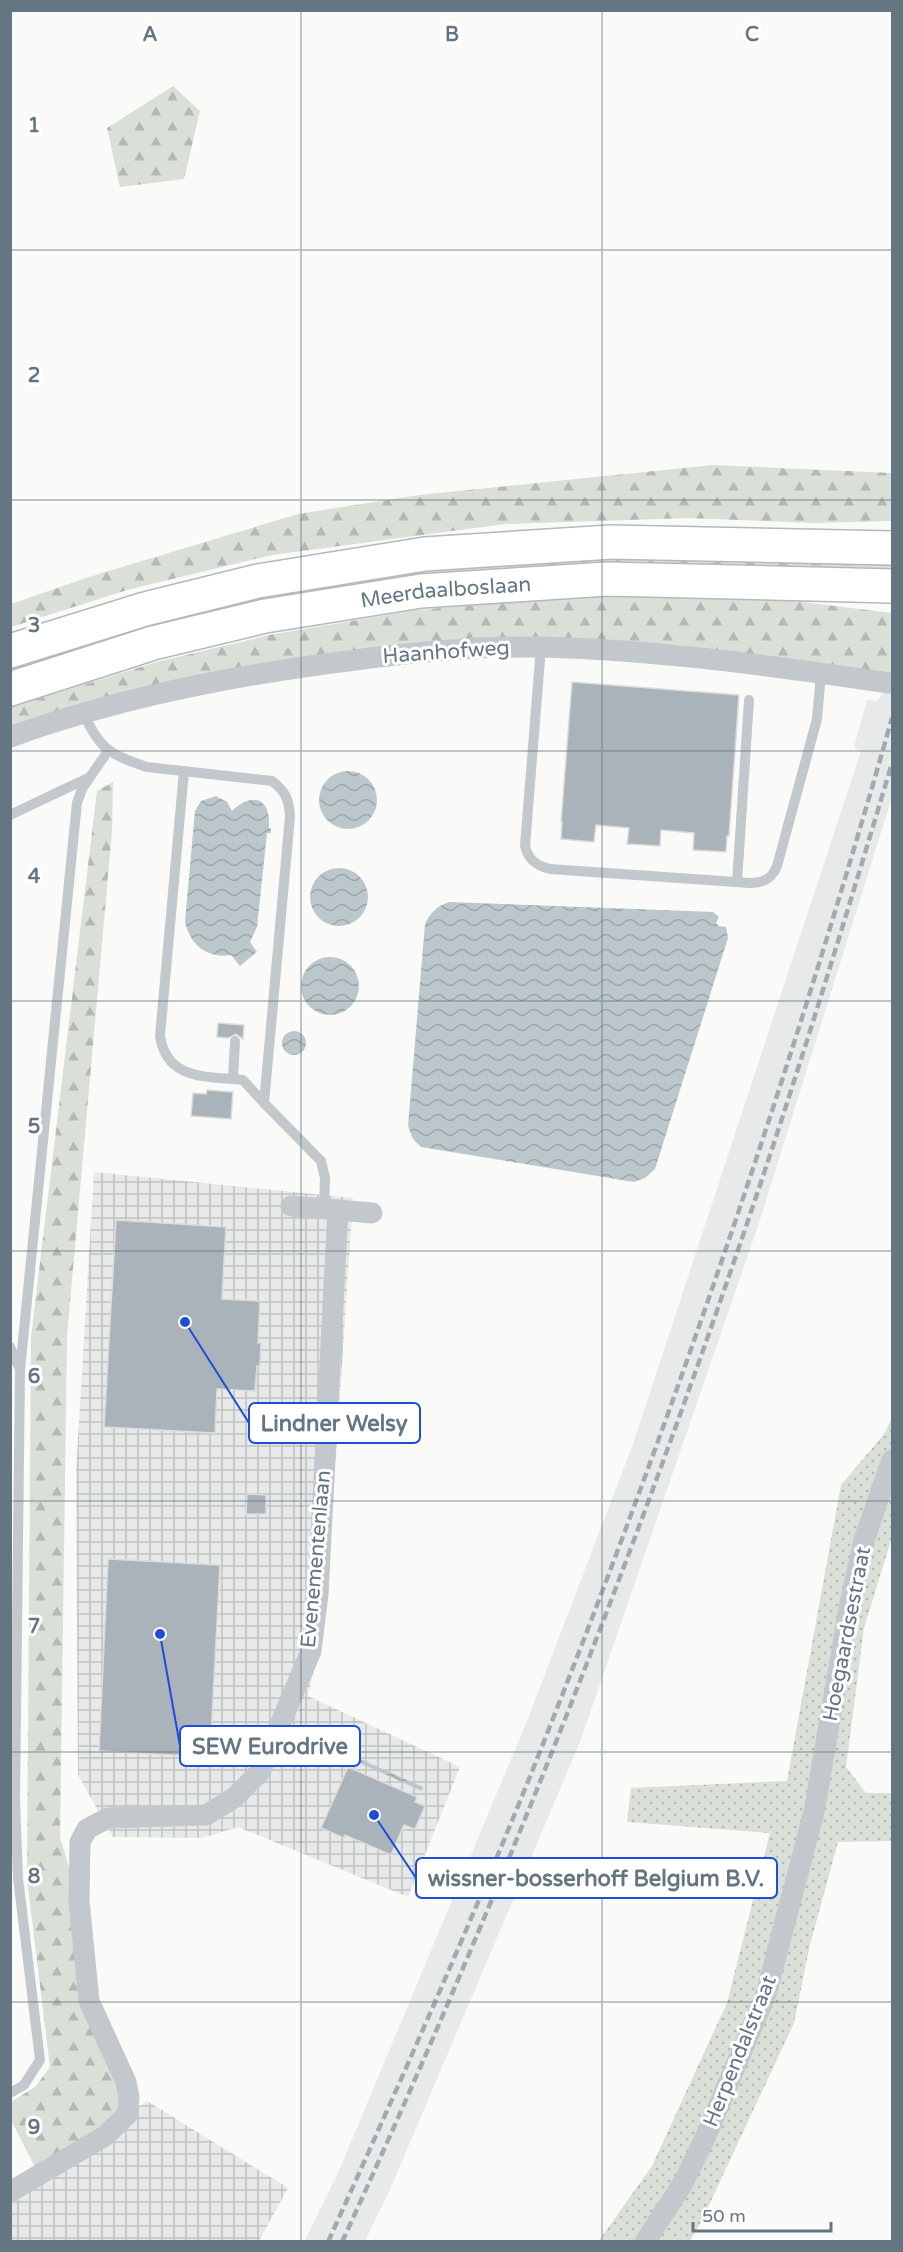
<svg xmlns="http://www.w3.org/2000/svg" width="903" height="2252" font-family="'Varela Round',sans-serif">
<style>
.built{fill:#e8e9e9}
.industrial{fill:url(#industrial-grid)}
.grass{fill:url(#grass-dots)}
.forest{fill:url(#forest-firs)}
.water{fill:url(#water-waves)}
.building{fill:#aab3b9;stroke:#dcdcda;stroke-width:1.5}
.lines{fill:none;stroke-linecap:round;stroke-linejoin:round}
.highway-casing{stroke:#b4b9bd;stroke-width:36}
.lane{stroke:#c3c8cc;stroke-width:10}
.street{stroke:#c3c8cc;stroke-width:21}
.highway{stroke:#fff;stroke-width:33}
.rail{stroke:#a2aab0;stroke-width:4.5;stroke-dasharray:9 4.5;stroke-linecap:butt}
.grid{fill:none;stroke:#657683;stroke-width:1.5;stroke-opacity:0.55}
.labels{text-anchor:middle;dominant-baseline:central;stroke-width:6;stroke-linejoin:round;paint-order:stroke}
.street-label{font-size:21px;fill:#657683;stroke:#fff}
.grid-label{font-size:20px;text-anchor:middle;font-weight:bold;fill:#657683;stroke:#fff;stroke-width:6;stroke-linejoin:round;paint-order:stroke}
.leader{fill:none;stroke:#1d4ed8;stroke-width:2}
.callout-dot{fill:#1d4ed8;stroke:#fff;stroke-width:2}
.callout{fill:#fff;stroke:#1d4ed8;stroke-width:2}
.callout-label{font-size:22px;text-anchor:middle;font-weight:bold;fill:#657683}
</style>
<defs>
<pattern id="industrial-grid" width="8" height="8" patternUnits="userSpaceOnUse" patternTransform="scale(1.5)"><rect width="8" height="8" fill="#e8e9e9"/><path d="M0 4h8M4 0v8" fill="none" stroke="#c0c1c2"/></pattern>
<pattern id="grass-dots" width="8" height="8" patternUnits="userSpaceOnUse" patternTransform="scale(1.5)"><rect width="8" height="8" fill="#dadfd7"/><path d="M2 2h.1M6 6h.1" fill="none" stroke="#b4b9b4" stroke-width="1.8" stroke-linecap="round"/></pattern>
<pattern id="forest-firs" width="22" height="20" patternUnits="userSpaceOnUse" patternTransform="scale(1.5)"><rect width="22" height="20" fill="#dadfd7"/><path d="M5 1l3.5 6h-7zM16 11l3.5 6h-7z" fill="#b4b9b4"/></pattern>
<pattern id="water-waves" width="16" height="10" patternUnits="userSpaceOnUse" patternTransform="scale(1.5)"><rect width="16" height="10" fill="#bbc7cb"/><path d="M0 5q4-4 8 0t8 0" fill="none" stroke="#9ca6aa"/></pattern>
</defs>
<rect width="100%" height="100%" fill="#fafaf8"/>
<!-- built -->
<path class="built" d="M892,674V797L758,1226L580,1742L389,2192L365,2241L304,2242L338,2173L527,1721L633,1444L861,751L854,747L867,700L876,701L888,689Z"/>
<!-- industrial -->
<g class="industrial">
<path d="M94,1172L353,1198L325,1622L308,1696L460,1767L408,1897L238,1827L202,1838L113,1837L78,1775L76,1472Z"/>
<path d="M147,2101L288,2188L259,2241L11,2242V2192Z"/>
</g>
<!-- grass -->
<path class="grass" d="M892,1418V1537L864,1628L846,1767L866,1793H892V1841L838,1842L810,1945L794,2023L702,2220L690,2241L598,2242L652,2166L727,2003L770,1833L627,1822L631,1788L787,1781L841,1485L884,1434Z"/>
<!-- forest -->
<g class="forest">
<path d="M173,86L200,111L184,179L120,187L107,128Z"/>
<path d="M713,465L892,473V521L814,523L688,518L505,524L272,555L127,590L11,627V604L92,576L298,514L419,495Z"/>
<path d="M591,550L892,557V576L630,566L11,676L10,659L292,584Z"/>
<path d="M612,594L753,596L892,613V673L886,677L477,644L11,729V707L157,662L269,635L416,610Z"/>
<path d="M113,782L112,831L67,1336L60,1837L79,1901L89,2001L128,2113L39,2175L11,2120V2102L35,2087L50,2067L27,1879L31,1337L97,791Z"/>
</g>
<!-- water -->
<g class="water">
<circle cx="348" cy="800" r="29"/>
<path d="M216,796L227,802L232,811C252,792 271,797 269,828L271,829V833H267L257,927L250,942L257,952L240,966L231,955C207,959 189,944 185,921L195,811L201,801Z"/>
<circle cx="339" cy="897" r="29"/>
<path d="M449,902L713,912L719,917L716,923L719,926L726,927L728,938L655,1169L645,1178L634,1182L421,1147L413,1139L408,1126L425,924C430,913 437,906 449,902Z"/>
<circle cx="330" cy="986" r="29"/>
<circle cx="294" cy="1043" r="12"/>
<path d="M326,1744L423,1787L422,1791L324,1747Z"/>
</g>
<!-- building -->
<g class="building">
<path d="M572,682L739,695L729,836H727L726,852L693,850L694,833L661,830L660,846L627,844L629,828L596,825L594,842L561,839L562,822H561Z"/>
<path d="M218,1023L244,1025L243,1039L236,1034L228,1038L217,1037Z"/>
<path d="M207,1090L233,1092L231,1119L191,1116L193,1093L206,1094Z"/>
<path d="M116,1220L226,1227L222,1299L260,1301L258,1343H261L260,1366H257L255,1391L217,1389L215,1433L104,1427Z"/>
<path d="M247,1494L266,1495V1514H246Z"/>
<path d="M108,1559L220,1565L210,1757L99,1751Z"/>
<path d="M348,1767L417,1797L415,1802L425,1806L415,1829L404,1825L391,1855L345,1835L344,1838L321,1828Z"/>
</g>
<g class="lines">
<defs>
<g id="highway">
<path d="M10,651L145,609L258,581L425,554L611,542L892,548"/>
<path id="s1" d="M10,689L153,643L265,616L421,591L607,579L892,586"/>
</g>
</defs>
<!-- highway casing -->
<use href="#highway" class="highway-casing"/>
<!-- lane -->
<g class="lane">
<path d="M541,647L525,846C528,860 537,866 550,869L750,883C763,883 772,879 777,866L817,719L821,674"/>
<path d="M84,714C99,749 111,755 147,767L272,781C285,791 289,799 290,816L264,1103L321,1161L325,1178L324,1209"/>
<path d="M184,771L160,1036C167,1081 207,1076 243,1080L264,1103"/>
<path d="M90,777L108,751"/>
<path d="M10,815L90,777L82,789L77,803L20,1370L15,1800L18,1878L40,2060L24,2085L10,2093"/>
<path d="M737,882L749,700"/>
<path d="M233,1079L235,1041"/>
<path d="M10,1347L19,1367"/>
</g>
<!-- street -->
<g class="street">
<path d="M10,737C121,697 240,674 356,660C417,652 479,646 542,647C658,650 774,666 889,683"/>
<path d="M291,1206L338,1210"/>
<path d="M10,2192L105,2136L128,2114L129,2097L126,2082L89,2001L79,1901L80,1842L87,1829L108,1818L206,1815L234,1798L260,1772L311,1651L318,1594L338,1210L372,1213"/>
<path d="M645,2242L683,2183L706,2136L766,1994L814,1812L850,1603L864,1540L892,1460"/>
</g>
<!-- highway -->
<use href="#highway" class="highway"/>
<!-- rail -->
<g class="rail">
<path d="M328,2242C399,2085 469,1928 533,1769C670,1426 791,1074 892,718"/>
<path d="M342,2242C499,1900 637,1550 757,1194C805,1051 849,907 892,763"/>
</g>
</g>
<!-- grid -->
<path class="grid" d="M301,10V2242M602,10V2242M10,250H892M10,500H892M10,751H892M10,1001H892M10,1251H892M10,1501H892M10,1752H892M10,2002H892"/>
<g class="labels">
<!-- street labels -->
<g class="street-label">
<text stroke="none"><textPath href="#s1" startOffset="448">Meerdaalboslaan</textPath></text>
<text transform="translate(446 652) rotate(-4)">Haanhofweg</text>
<text transform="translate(316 1559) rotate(-85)">Evenementenlaan</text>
<text transform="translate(847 1634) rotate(-79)">Hoegaardsestraat</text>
<text transform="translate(740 2051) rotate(-68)">Herpendalstraat</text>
</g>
</g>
<g class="grid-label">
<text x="150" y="41">A</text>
<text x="452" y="41">B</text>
<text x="752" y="41">C</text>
<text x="34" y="132">1</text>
<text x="34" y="382">2</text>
<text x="34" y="632">3</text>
<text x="34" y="883">4</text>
<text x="34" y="1133">5</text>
<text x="34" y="1383">6</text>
<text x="34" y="1633">7</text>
<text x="34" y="1883">8</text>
<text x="34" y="2134">9</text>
</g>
<!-- callouts -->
<path class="leader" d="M185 1322L249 1423M160 1634L180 1746M374 1815L416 1878"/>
<g class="callout-dot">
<circle cx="185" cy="1322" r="6"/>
<circle cx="160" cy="1634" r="6"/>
<circle cx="374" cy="1815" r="6"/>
</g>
<g class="callout">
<rect x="249" y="1403" width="171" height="40" rx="6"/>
<rect x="180" y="1726" width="180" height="40" rx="6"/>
<rect x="416" y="1858" width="361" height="40" rx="6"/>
</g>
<g class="callout-label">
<text x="334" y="1431">Lindner Welsy</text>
<text x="270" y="1754">SEW Eurodrive</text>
<text x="596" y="1886">wissner-bosserhoff Belgium B.V.</text>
</g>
<!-- border -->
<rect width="903" height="2252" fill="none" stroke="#657683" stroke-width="24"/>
<!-- scale -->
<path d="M693 2222v9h138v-9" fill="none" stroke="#657683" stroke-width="3"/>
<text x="702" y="2222" font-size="18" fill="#657683" stroke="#ffffff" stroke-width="4.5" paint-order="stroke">50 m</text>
</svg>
